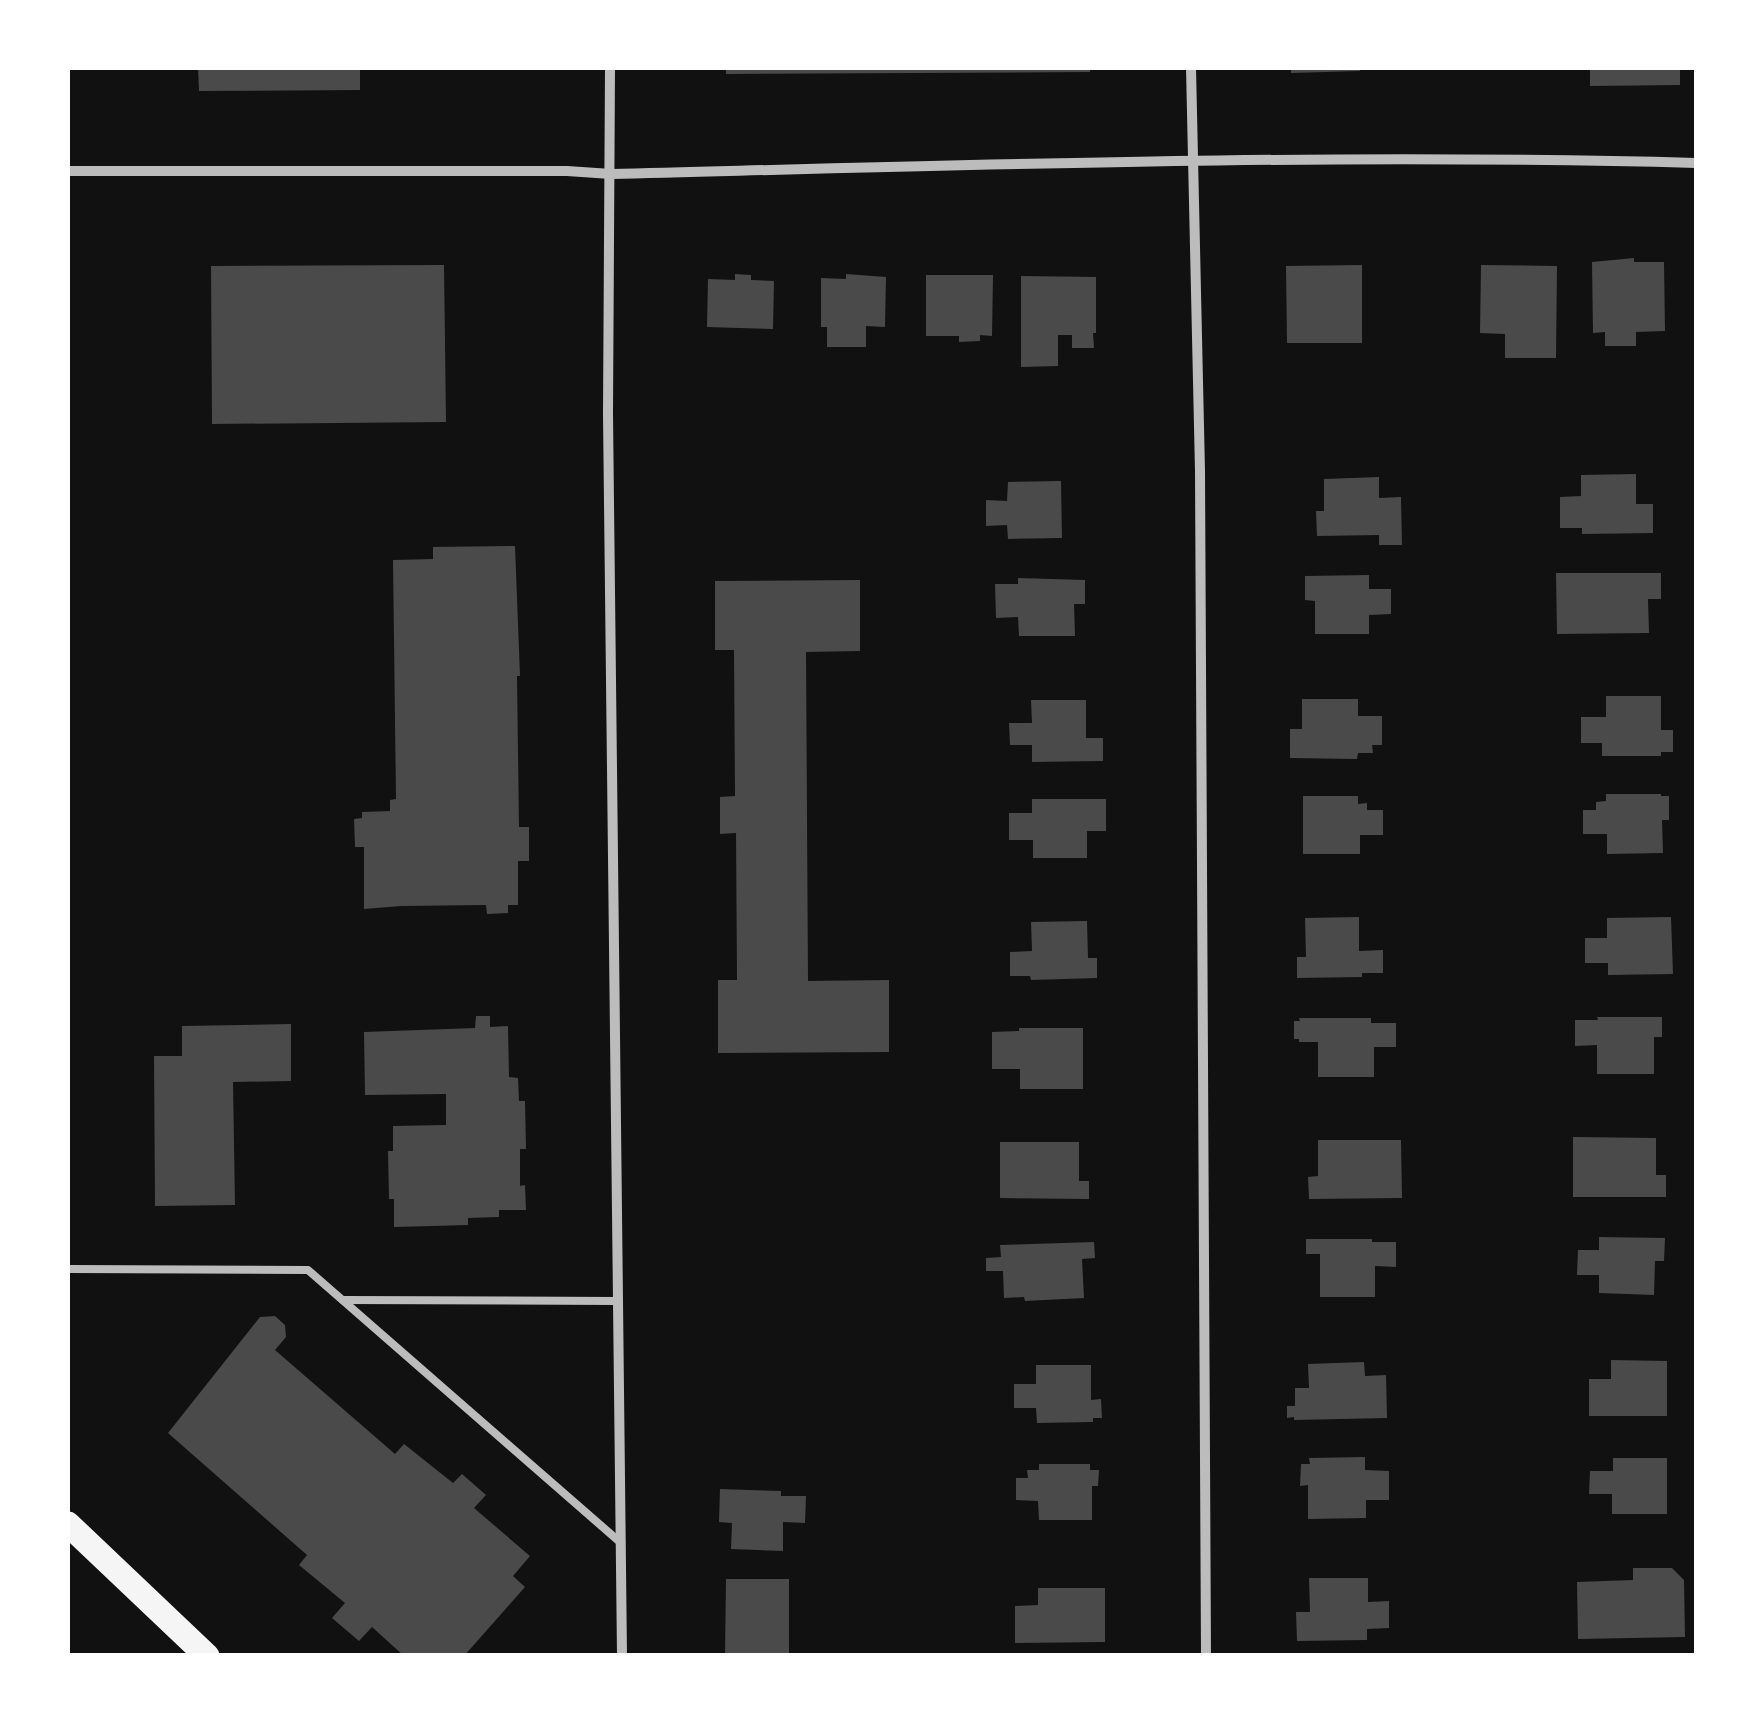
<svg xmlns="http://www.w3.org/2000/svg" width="1764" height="1723" font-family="'Nunito Sans',sans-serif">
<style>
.building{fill:#4a4a4a}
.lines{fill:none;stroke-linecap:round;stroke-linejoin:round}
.service{stroke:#bcbcbc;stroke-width:8}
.minor{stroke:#bcbcbc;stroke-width:10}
.primary{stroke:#f5f5f5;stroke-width:25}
</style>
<rect width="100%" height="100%" fill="#111"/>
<!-- building -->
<g class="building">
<path d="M198,68H360V90L199,91Z"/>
<path d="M726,68H1090V72L726,74Z"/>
<path d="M1291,68H1360V71L1291,73Z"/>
<path d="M1590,68H1680V85L1590,86Z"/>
<path d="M1634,258V262H1664L1665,331L1636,332V346H1605V332L1593,333L1592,262Z"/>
<path d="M444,265L446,422L212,424L211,266Z"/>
<path d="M1362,265V343H1287L1286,266Z"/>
<path d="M1481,265L1557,266L1556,358H1505V334L1480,333Z"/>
<path d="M735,274L751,275V280L774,281L773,329L707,327L708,279L735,280Z"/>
<path d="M846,274L886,277L885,327L866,326V347H827V327H821V278L846,279Z"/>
<path d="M926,275H993L992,336L980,335V341L959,342V336H926Z"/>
<path d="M1021,276L1096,277V333H1093L1094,348H1072V335H1058V366L1021,367Z"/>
<path d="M1636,474V504H1653V533L1582,534V528H1560V497L1581,496V475Z"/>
<path d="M1379,477V498L1401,497L1402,545H1379V535L1317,536L1316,511H1324V479Z"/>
<path d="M1061,481L1062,538L1008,539L1007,525L986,526V500L1007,501L1008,482Z"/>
<path d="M515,546L520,676H517L519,827H529V861H518V905H508V913L487,914L486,905L401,906L364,909V847H355L354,819L362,818V812L390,811V800L396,799L393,560L433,559V547Z"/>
<path d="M1556,573H1661V599H1648L1649,633L1557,634Z"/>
<path d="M1369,575V589H1391V614L1369,615V634H1315V601L1305,600V576Z"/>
<path d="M1018,578L1085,580V604H1074L1075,636H1019L1018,617L996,618L995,584H1018Z"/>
<path d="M860,580V651L806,652L808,981L889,980V1052L718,1053V980H737L736,833L720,834V797L735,796L734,650H715V581Z"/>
<path d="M1606,696H1661V730H1673V752H1661V756H1602V743H1581V717H1606Z"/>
<path d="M1302,699H1358V716H1382V745H1372L1373,753H1358L1357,759L1290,758V729H1302Z"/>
<path d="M1031,700H1086V738H1103V761L1032,762V745H1010L1009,723H1032Z"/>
<path d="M1606,794H1661V796H1669V820H1662L1663,853L1607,854V834H1583V810H1596V802L1606,801Z"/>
<path d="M1303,796H1358V804L1367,803V810H1383V835H1360V854H1303Z"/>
<path d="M1032,799H1106V831H1087V858H1033V840H1009V813H1032Z"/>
<path d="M1359,917V951L1383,950V973H1362V977L1297,978V957H1306L1305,918Z"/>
<path d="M1671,917L1673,974L1608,975V963H1585V938H1607V918Z"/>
<path d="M1087,921L1088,958H1097V978L1031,980L1030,976H1010V952L1032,951L1031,922Z"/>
<path d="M476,1016H490V1027L508,1026L509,1077L518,1078L519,1101H525L526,1149H520V1186L525,1185L526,1210H499V1217L468,1218V1225L394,1227V1199H389L388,1151H393V1126L446,1125V1094L365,1095L364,1032L475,1028Z"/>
<path d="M1597,1017H1662V1037H1654V1074H1597V1045L1575,1046V1020H1598Z"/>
<path d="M1299,1018H1371V1023H1396V1047H1374V1077H1318V1042H1299V1039H1294V1021H1300Z"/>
<path d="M291,1024V1081L233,1082L235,1205L155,1206L154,1056H182V1026Z"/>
<path d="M1019,1028H1083V1089H1020V1069H992V1032L1019,1031Z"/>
<path d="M1573,1137L1656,1138V1175H1666V1197H1573Z"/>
<path d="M1318,1140H1401L1402,1198L1309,1199L1308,1177L1318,1176Z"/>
<path d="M1000,1142H1079V1181H1089V1199L1000,1198Z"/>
<path d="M1599,1237L1665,1238L1664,1261H1655L1654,1295L1599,1293V1275H1577L1578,1250H1599Z"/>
<path d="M1306,1239H1372V1242H1396V1267L1375,1266V1297H1320V1254H1306Z"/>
<path d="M1094,1242L1095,1258L1082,1259L1084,1298L1025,1301L1024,1297L1004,1298L1003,1271H986V1258L1001,1257L1000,1245Z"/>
<path d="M275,1316L285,1325L286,1337L275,1350L395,1454L404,1444L453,1483L462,1474L486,1495L474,1508L530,1556L513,1576L525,1587L464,1656H404L372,1627L359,1641L332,1618L345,1603L299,1565L307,1555L168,1433L260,1317Z"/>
<path d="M1611,1360L1667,1361V1416H1589V1379H1611Z"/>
<path d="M1364,1362L1365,1376L1386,1375L1387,1418L1294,1420V1417L1287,1418V1406H1295V1388H1309L1308,1364Z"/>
<path d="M1036,1365H1091V1400L1101,1399L1102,1418H1093V1422L1037,1423L1036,1408H1014V1384H1036Z"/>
<path d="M1365,1457V1470L1389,1471V1500H1366V1518L1308,1519V1485L1300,1486L1301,1464H1310L1309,1458Z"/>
<path d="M1613,1458H1667V1514H1612V1494H1589L1590,1471H1613Z"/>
<path d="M1039,1464H1090V1470H1099L1098,1486H1092V1520H1039L1038,1501L1016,1500V1478H1028L1027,1470H1039Z"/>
<path d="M720,1489L781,1491V1496H806L805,1523L783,1522V1551L731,1549L732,1523L719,1522Z"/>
<path d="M1633,1568H1672L1684,1580L1685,1637L1578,1639L1577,1582L1633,1580Z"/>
<path d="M1309,1578H1368V1602L1389,1601V1628L1367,1629V1640L1297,1641L1296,1612H1310Z"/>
<path d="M726,1579H789V1655L725,1654Z"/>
<path d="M1038,1588H1105V1642L1015,1643V1606L1038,1605Z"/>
</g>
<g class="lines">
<!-- service -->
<g class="service">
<path d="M68,1269L308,1270L621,1543"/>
<path d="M343,1300L618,1301"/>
</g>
<!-- minor -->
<g class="minor">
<path d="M610,68L608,414L622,1656"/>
<path d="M1191,68L1200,471L1206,1656"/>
<path d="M68,171H567L611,174C972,165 1335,153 1696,163"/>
</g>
<!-- primary -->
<path class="primary" d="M68,1524L207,1656"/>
</g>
<!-- border -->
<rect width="1764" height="1723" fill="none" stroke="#ffffff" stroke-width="140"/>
</svg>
